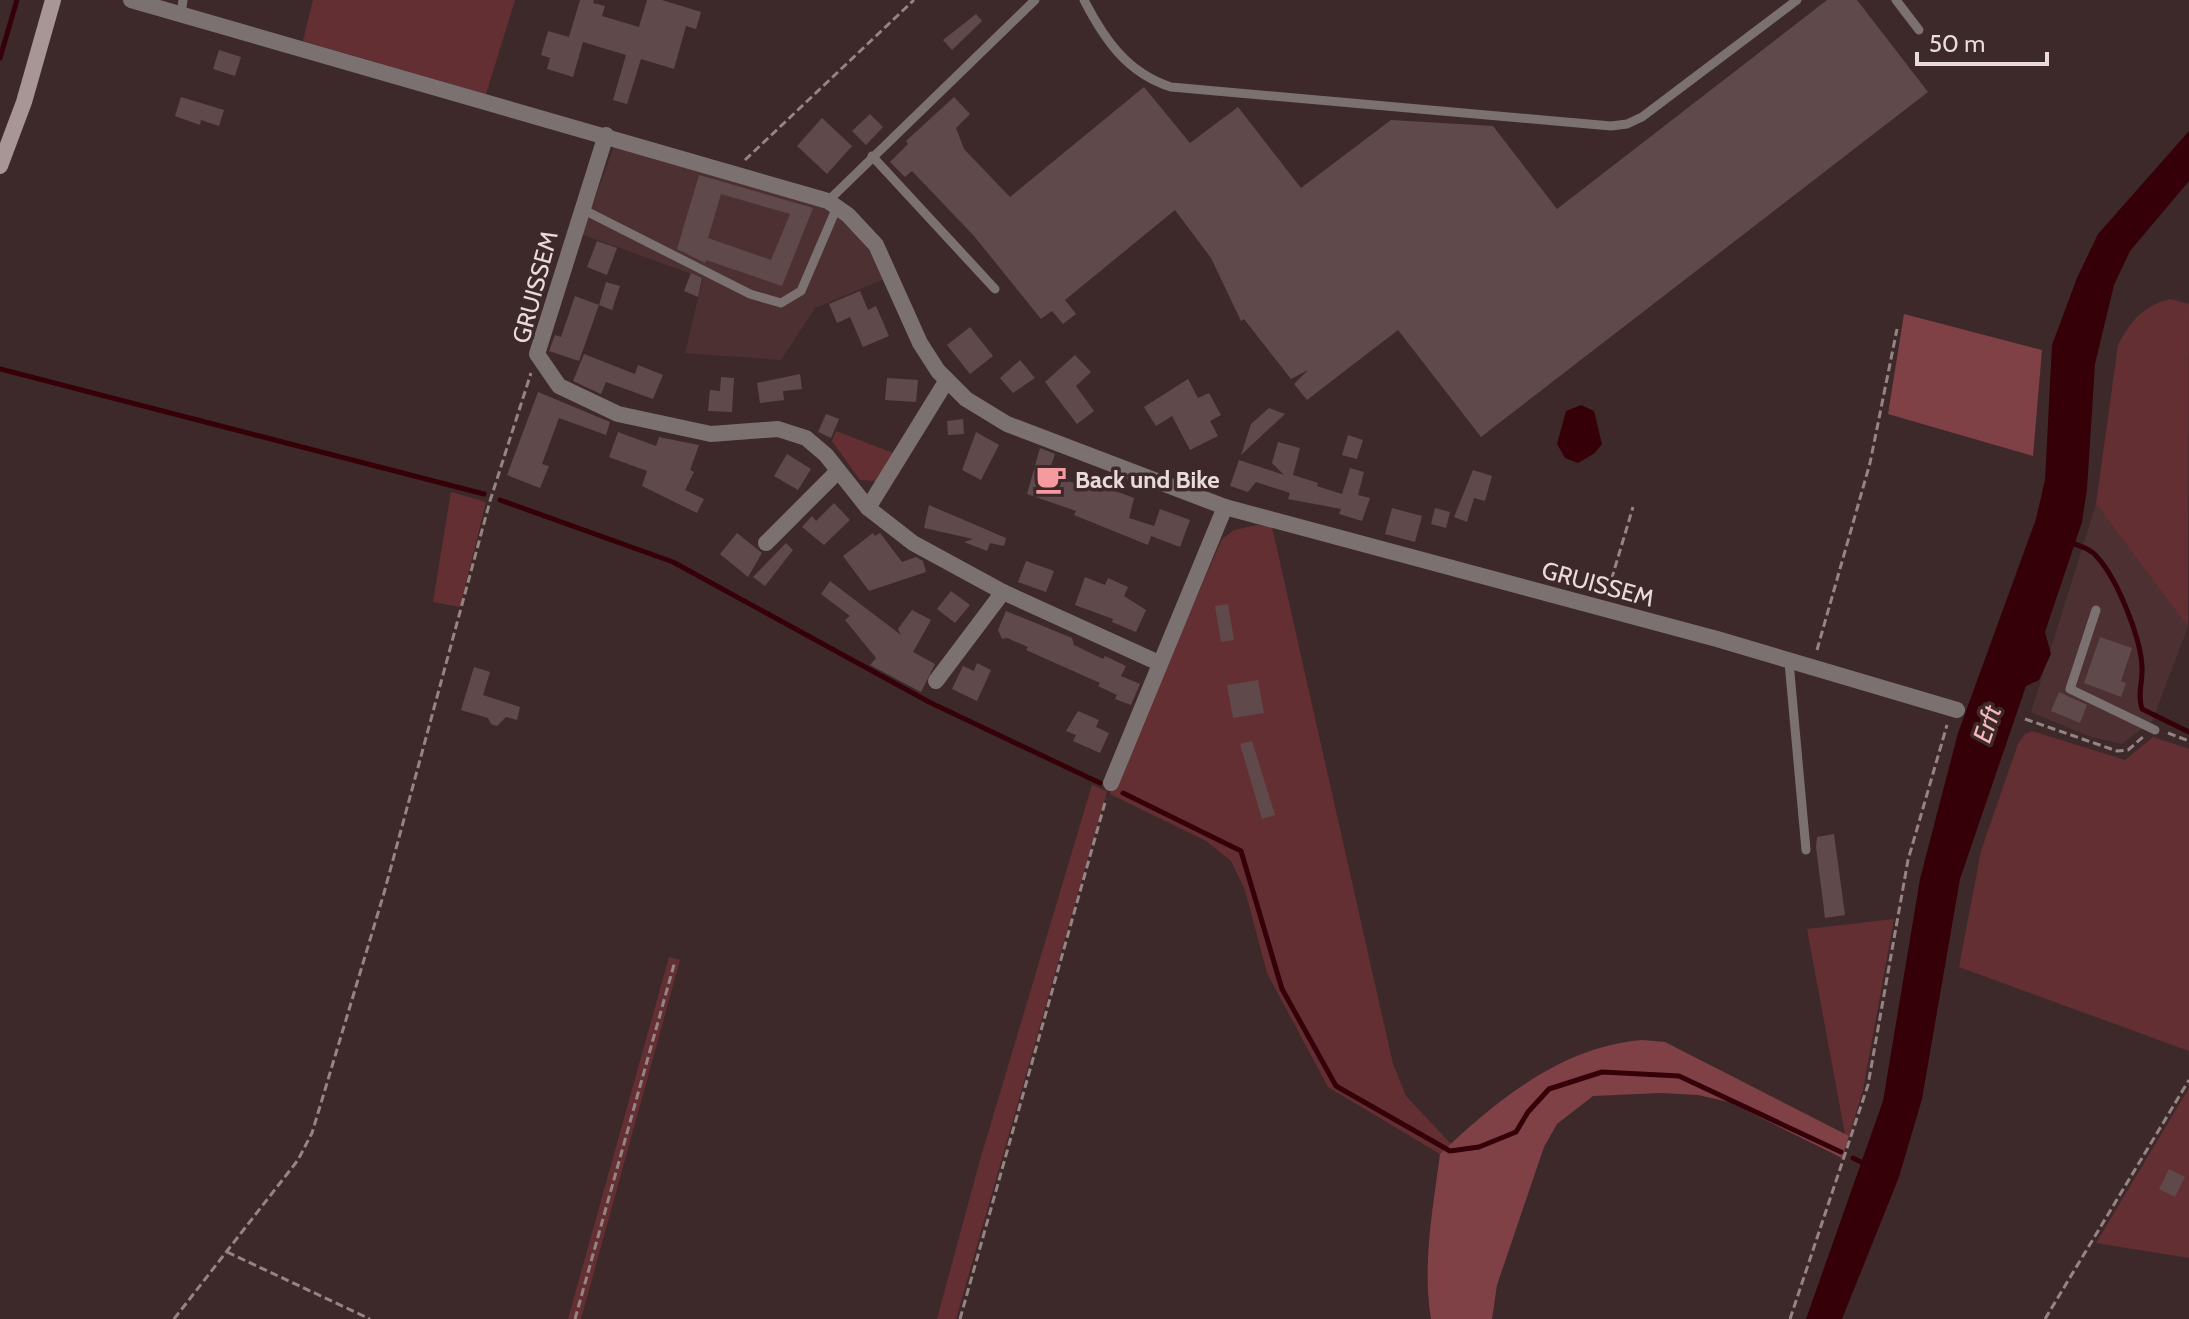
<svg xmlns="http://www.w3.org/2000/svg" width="2189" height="1319" font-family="Cabin,sans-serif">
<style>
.built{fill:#4d3132}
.green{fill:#642f33}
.forest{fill:#7f4145}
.water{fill:#350008}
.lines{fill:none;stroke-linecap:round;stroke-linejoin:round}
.stream{stroke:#350008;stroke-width:5}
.building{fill:#60494a;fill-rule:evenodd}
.path{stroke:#958484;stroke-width:3;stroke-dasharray:8 4;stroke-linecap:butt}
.service{stroke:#7c7171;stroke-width:9}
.minor{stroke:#7c7171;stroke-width:16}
.secondary{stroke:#a89696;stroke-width:16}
.labels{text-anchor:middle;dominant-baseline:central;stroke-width:7;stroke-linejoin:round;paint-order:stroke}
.street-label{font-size:24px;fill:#e9dbdb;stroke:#3e292a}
.poi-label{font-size:24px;font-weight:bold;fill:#e9dbdb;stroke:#3e292a;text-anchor:start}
.water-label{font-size:26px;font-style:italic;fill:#f5b9ba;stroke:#3e292a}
</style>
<rect width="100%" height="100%" fill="#3e292a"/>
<!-- built -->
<g class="built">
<path d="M615,144L815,203L842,218L862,239L876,258L884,279L815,308L781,360L685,353L703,278L581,234Z"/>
<path d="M2096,504L2188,627L2152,721L2122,744L2091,737L2031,712Z"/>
</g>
<!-- green -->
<g class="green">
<path d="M313,0H515L486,94L303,41Z"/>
<path d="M2170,299L2189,304L2188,627L2096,504L2118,345C2130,321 2144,306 2170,299Z"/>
<path d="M836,431L893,453L876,481L860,480L832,441Z"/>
<path d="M451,492L486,502L460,607L433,602Z"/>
<path d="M1258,525L1272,527L1393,1064L1406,1096L1451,1144L1440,1154L1328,1087L1267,973L1245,890L1231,861L1206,841L1110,794L1222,539L1234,530Z"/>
<path d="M2032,731L2125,760L2153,737L2189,749V1051L1959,967L1981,851L2018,744L2025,734Z"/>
<path d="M1092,785L1107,791L956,1319H937L980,1160Z"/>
<path d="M1894,919L1863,1090L1849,1136L1845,1134L1807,929Z"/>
<path d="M669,957L680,960L581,1319H568Z"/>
<path d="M2189,1088V1258L2096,1243Z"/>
</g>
<!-- forest -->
<g class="forest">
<path d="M1904,314L2042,350L2033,456L1888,414Z"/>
<path d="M1642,1040L1665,1042L1849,1136L1842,1158L1729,1102L1698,1095L1660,1093L1593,1096L1557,1124L1544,1147L1497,1285L1492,1319H1431C1422,1265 1433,1208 1440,1154C1497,1100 1561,1047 1642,1040Z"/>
</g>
<!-- water -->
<g class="water">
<path d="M2189,131V181L2130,251L2114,285L2095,364L2087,489L2082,522L2045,632L2051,654L2039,680L2026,686L1960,879L1922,1099L1899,1177L1842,1319H1806L1883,1101L1920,879L1958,733L2036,519L2045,480L2052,345L2077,278L2098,234Z"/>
<path d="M1581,405L1594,411L1602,444L1595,453L1578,463L1565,458L1557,444L1566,411Z"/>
</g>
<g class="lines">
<!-- stream -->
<g class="stream">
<path d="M0,58L17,0"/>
<path d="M0,369L484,494"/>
<path d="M500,500L673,562L929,702L1100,783"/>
<path d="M2071,543C2081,546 2091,549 2098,558C2117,579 2141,638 2142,667C2143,682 2137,694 2142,709L2189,732"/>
<path d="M1123,793L1241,851L1282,989L1336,1086L1450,1151L1479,1147L1516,1132L1528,1112L1549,1089L1602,1072L1679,1076L1841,1152"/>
<path d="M1853,1158L1867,1165"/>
</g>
</g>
<!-- building -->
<g class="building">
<path d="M580,0H594L593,3L605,6L602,16L639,27L647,0H662L701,12L696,29L686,26L674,69L641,59L627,104L613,100L626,55L583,42L573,77L547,69L550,58L541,55L548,31L569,37Z"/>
<path d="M1827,0H1857L1928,92L1481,437L1398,330L1307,400L1294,384L1308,370L1291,379L1244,319L1241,321L1211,258L1175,210L1065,300L1076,314L1063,324L1052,311L1041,319L974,236L912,171L905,177L890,162L908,144L906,141L954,97L970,114L956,128L964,149L1010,197L1144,87L1190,143L1238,107L1301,188L1391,120L1493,126L1557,209Z"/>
<path d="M976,14L982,21L952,50L943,40Z"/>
<path d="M219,50L241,57L235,76L213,69Z"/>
<path d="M181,97L224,110L219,126L201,120L200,125L175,116Z"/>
<path d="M870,114L883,127L866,145L852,131Z"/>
<path d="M822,118L852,146L827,174L797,146Z"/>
<path d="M699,175L813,208L782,286L706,260L705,263L677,249ZM721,194L790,214L771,260L708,238Z"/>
<path d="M597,241L617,248L607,275L587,267Z"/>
<path d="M691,273L702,278L698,297L684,291Z"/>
<path d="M606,282L620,286L612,310L599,305Z"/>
<path d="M860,291L868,310L876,306L889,336L863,347L850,317L837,323L829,304Z"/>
<path d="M575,296L599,305L579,361L549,351L555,335L561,337Z"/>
<path d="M970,327L993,356L970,374L947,345Z"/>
<path d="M584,354L635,374L638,365L663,375L653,399L606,382L601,394L573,381Z"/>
<path d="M1075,355L1091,372L1076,386L1094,411L1077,424L1045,382Z"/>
<path d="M1020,360L1035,378L1013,393L1000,378Z"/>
<path d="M800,374L802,389L783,391L784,400L760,403L757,383Z"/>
<path d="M721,377L734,378L732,412L708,411L710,390L720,391Z"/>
<path d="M887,378L918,380L916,402L885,400Z"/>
<path d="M1188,379L1198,398L1209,393L1221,415L1210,421L1218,436L1190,450L1172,416L1156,426L1144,407Z"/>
<path d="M538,392L610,422L606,435L559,418L542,464L549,466L540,488L507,475Z"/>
<path d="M1269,408L1285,414L1241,455L1251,424Z"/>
<path d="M826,414L839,419L831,438L818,432Z"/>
<path d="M963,419L964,434L948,435L947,421Z"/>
<path d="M618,432L656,446L659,437L699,445L690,470L694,472L685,490L704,499L697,513L642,486L647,471L609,457Z"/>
<path d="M976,432L999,445L981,480L962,470Z"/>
<path d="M1348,435L1363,440L1357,459L1342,455Z"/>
<path d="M1278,442L1300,448L1293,475L1318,483L1317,486L1342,494L1350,468L1364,472L1358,495L1370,498L1362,521L1339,514L1341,509L1288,499L1290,493L1256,482L1248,492L1230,486L1239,460L1284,475L1272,463Z"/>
<path d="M1040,448L1055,454L1048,474L1100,492L1102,486L1134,498L1129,518L1154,526L1160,509L1190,520L1180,547L1151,536L1148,545L1074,515L1076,511L1027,494Z"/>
<path d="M787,454L811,469L798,490L774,476Z"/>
<path d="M1473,470L1492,476L1485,501L1474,498L1467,522L1454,517Z"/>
<path d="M834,503L850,520L824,545L802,527L812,516L816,521Z"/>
<path d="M929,505L1006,538L1004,546L990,543L987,551L964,542L973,539L924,528Z"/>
<path d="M1392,508L1422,516L1415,542L1385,534Z"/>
<path d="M1435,508L1450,512L1446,528L1431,524Z"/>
<path d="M737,533L762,553L748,577L720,554Z"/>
<path d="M873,533L875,536L880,533L902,562L916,557L923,561L926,572L869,591L843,556Z"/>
<path d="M786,543L793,550L765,586L753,577Z"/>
<path d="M1026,561L1054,571L1046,592L1018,582Z"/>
<path d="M1085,577L1105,585L1108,578L1128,587L1124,596L1146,610L1136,632L1112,622L1113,619L1075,605Z"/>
<path d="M830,581L901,635L898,629L912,610L931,620L913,652L935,664L921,692L870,665L876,658L845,620L850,616L821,594Z"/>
<path d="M951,591L970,605L955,623L937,609Z"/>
<path d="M1228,604L1234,640L1221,642L1215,606Z"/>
<path d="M1006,611L1072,638L1074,645L1103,659L1105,656L1126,666L1121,676L1140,684L1131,705L1115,699L1117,695L1098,686L1100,683L1026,650L1028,647L1007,638L1002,639L998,630Z"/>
<path d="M2100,637L2132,648L2121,681L2126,683L2121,697L2084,683Z"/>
<path d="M977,663L991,670L977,701L952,689L963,666L974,671Z"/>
<path d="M474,667L490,672L483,695L520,707L517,720L506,717L497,726L491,724L488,718L461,710Z"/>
<path d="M1258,680L1264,713L1233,718L1227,685Z"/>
<path d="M2059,692L2087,705L2080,723L2051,711Z"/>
<path d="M1078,711L1099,720L1096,727L1109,733L1100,753L1073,741L1076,735L1066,731Z"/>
<path d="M1252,741L1275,815L1262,819L1240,744Z"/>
<path d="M1834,834L1845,915L1825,918L1816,847L1817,837Z"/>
<path d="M2169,1169L2185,1177L2175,1197L2159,1189Z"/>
</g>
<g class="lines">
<!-- path -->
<g class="path">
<path d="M745,160L914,0"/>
<path d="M1608,591L1633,507"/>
<path d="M1817,650L1870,463L1897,329"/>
<path d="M2025,719L2117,751L2128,750L2143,737"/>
<path d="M2168,733L2189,741"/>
<path d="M227,1252L370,1319"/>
<path d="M174,1319L298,1160L312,1133L384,893L490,501L531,373"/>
<path d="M575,1319L675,961"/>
<path d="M960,1319L1106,799"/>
<path d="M1790,1319L1868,1085L1908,860L1947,725"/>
<path d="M2045,1319L2189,1080"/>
</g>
<!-- service -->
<g class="service">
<path d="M1084,0C1104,39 1127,73 1171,87L1611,126L1627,124L1642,117L1797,0"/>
<path d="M1896,0L1919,30"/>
<path d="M181,14L183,0"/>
<path d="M872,156L995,289"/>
<path d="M828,201L1035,0"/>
<path d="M582,209L750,294L781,303L801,291L837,207"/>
<path d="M2096,610L2070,689L2155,730"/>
<path d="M1789,662L1806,850"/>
</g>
<!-- minor -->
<g class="minor">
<path d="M131,0L828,201L848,215L876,245L920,343L938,371L966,399L1007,424L1225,507L1717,639L1957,710"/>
<path d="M606,135L537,354L559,386L618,414L711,434L778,429L806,438L826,455L868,508L913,543L1003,592L1159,663"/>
<path d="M868,508L947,380"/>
<path d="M766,543L838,471"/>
<path d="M936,681L1003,592"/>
<path d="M1111,783L1225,507"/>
</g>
<!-- secondary -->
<path class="secondary" d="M0,166L24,102L53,0"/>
</g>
<!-- icons -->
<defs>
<symbol id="cafe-bare" viewBox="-9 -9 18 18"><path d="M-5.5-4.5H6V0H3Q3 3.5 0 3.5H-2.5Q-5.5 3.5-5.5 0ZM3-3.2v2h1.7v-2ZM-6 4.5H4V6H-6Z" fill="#f59b9f" stroke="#3e292a" stroke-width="2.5" paint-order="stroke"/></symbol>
</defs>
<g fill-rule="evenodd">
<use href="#cafe-bare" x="1029" y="457" width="44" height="44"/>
</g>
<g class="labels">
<!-- street labels -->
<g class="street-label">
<text transform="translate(535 287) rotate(-75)">GRUISSEM</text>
<text transform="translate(1598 584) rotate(15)">GRUISSEM</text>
</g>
<!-- poi labels -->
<g class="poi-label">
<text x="1075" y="479">Back und Bike</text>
</g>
<!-- water labels -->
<g class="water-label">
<text transform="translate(1987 724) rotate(-71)">Erft</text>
</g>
</g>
<!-- scale -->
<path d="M1917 52v12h130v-12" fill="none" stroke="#e9dbdb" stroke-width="4"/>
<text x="1929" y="52" font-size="24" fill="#e9dbdb" stroke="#3e292a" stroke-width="6" paint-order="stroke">50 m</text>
</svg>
